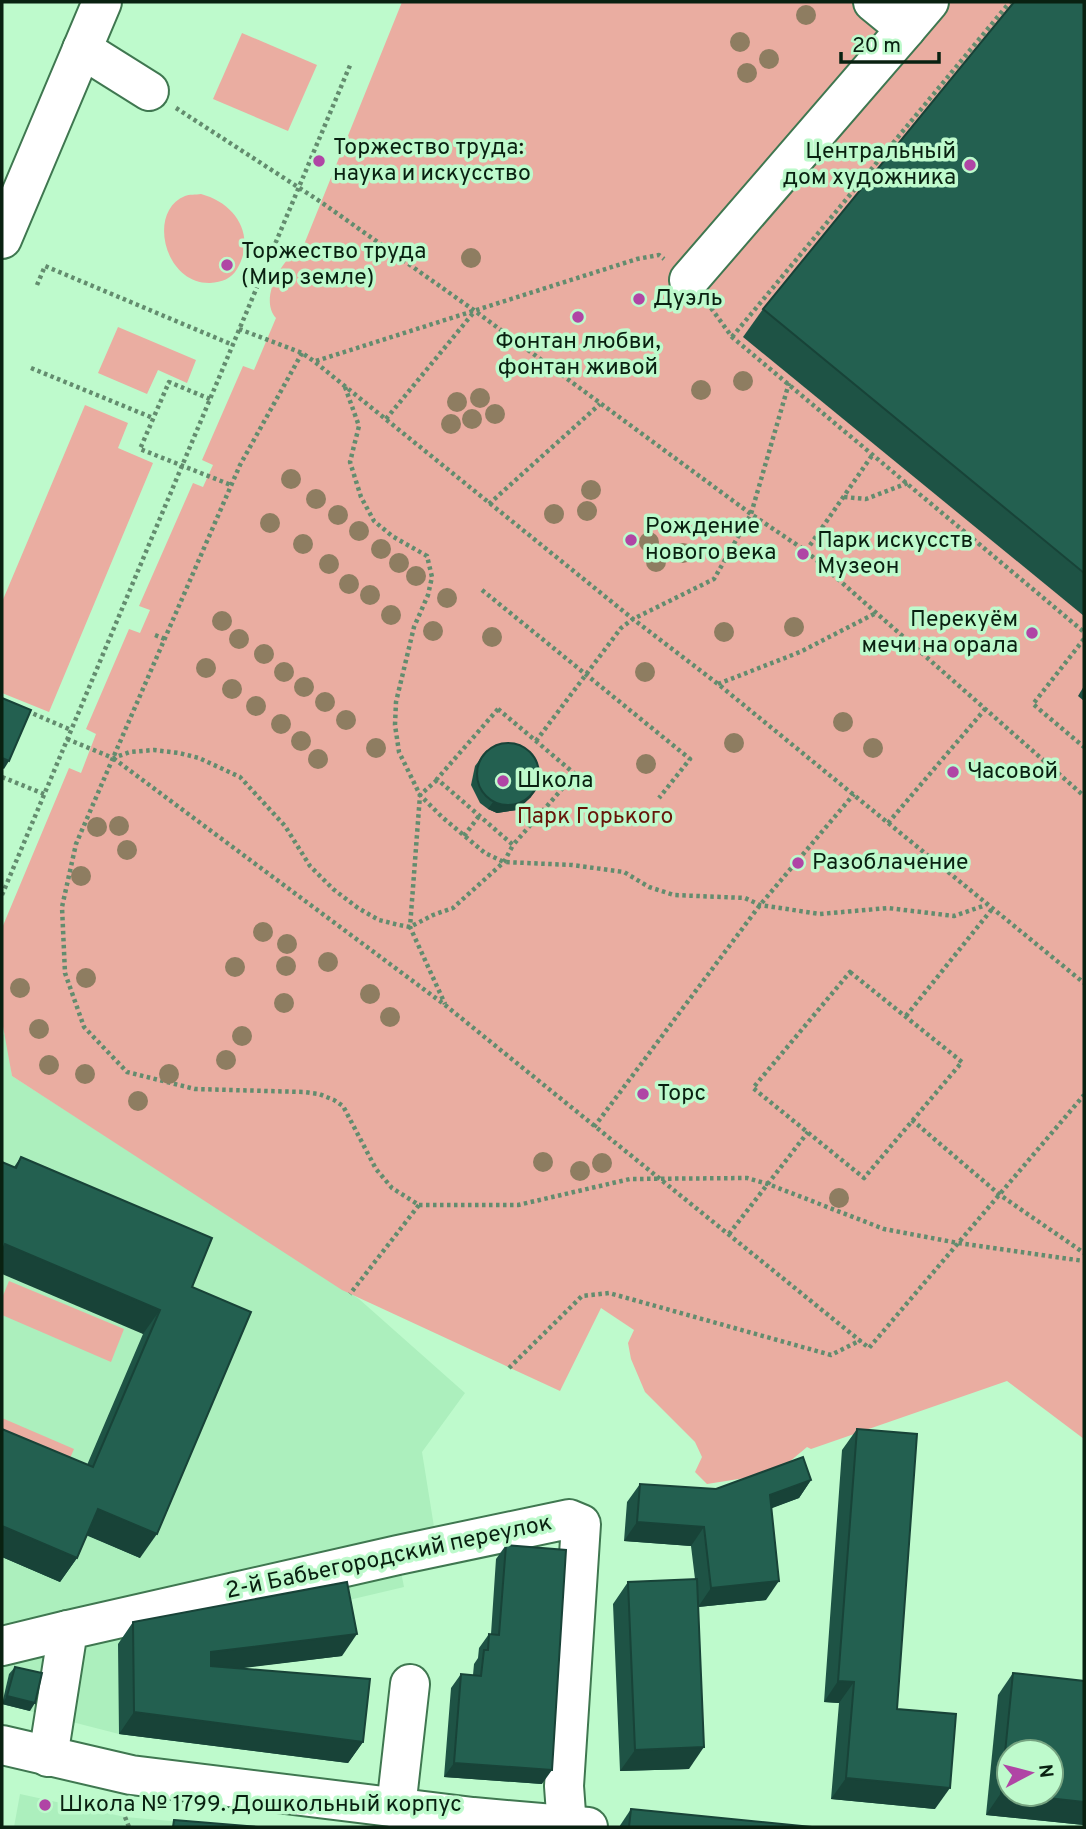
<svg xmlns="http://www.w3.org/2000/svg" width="1086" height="1829" font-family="Overpass,sans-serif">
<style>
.built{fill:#acefbd}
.green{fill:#eaada1}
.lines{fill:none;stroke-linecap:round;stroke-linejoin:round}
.minor-casing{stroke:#3f7750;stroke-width:42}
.path{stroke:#638c6e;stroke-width:4.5;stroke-dasharray:3.5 3.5;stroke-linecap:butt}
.minor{stroke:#fff;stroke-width:38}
.tree{fill:#8e7d61}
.wall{fill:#1e5345}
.shaded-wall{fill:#184338}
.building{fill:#236050;stroke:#184338;stroke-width:2;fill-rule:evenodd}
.poi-dot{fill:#b045a5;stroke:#befacc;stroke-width:2.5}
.labels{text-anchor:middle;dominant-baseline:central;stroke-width:7;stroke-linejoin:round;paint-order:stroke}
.poi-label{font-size:23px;fill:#092111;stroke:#befacc;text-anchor:start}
.park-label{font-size:23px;fill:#671609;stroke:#befacc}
.street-label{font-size:23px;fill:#092111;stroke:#befacc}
</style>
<rect width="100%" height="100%" fill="#befacc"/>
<!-- built -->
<g class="built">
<path d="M6,1034L12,1076L359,1299L465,1393L422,1452L435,1533L395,1541L404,1587L332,1604L119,1734L2,1704V1035Z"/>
<path d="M20,1794L125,1817L239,1827H14Z"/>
</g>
<!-- green -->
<g class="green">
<path d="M402,2H1084V1439L1007,1381L811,1449L807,1447L776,1473L707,1484L695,1472L702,1457L695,1442L645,1392L631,1359L628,1343L634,1330L601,1308L560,1391L342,1290L12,1076L2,1021V928L69,768L81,773L96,734L86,729L129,629L140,633L150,610L139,606L193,483L203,487L213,465L202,460L243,366L254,370L276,318C258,299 283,256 303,247Z"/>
<path d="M242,33L317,65L288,131L213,99Z"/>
<path d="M201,194C235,203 257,235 237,269C231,279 222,282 210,283C164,284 147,211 185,196C189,194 196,195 201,194Z"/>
<path d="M118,327L196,360L187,383L158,370L147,394L98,373Z"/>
<path d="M85,405L128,423L118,448L153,463L49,712L2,693V602Z"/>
<path d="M9,1281L124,1329L111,1362L2,1315V1298Z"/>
<path d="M2,1418L74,1449L60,1481L2,1456Z"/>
</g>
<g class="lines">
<defs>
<g id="minor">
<path d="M906,29L929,2"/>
<path d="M82,49L149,91"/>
<path d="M2,239L102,2"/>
<path d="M689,280L906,29L873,2"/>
<path d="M2,1646L68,1630"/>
<path d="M2,1745L131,1775L473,1817L588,1827"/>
<path d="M48,1757L68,1630L398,1555L569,1519L581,1524L564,1786L567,1827"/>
<path d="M396,1808L410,1684"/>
</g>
</defs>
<!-- minor casing -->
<use href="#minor" class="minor-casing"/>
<!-- path -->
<g class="path">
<path d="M176,108L321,202L475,311L751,514L806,551L1084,796"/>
<path d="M37,285L45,266L233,345"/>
<path d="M711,308L732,337L1084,632"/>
<path d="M239,329L302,353L315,362L633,619L718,684L1084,983"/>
<path d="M732,337L1010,2"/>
<path d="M302,353L240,465L113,758L445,1005L869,1348L1084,1095"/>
<path d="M316,361L637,259L659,255L664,259"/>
<path d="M31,368L153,418"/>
<path d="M345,387L359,426L350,462L361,497L374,521L392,536L427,556L432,577L428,595L414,627L396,702L395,725L399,752L420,795L442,817L485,853L504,862L572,865L624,872L649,887L674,895L745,898L760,905L820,914L888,908L954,916L986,905"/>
<path d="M210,399L169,382L140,449L231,485"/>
<path d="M386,419L474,312"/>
<path d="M844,497L866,499L908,483"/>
<path d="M489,504L600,404"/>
<path d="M806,551L873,454"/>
<path d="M482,590L690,759L659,798"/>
<path d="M155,635L165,639"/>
<path d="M1084,639L1033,704L1084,747"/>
<path d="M718,684L800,652L876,613"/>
<path d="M498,709L575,774L513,845L437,779Z"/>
<path d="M27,711L71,730"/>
<path d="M67,739L113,758L130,752L154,750L179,753L199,758L240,777L285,826L310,866L333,889L358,908L379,920L399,925L410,927L433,915L453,908L504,862L513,845"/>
<path d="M536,741L621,628L633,619L714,579L751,514L789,383"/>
<path d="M113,758L76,844L62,907L65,973L84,1027L127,1072L195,1089L304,1092L319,1094L334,1100L343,1106L376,1169L392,1188L419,1205L350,1294"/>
<path d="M2,777L44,794"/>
<path d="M437,780L420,795L410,927L445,1004"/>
<path d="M888,823L986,708"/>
<path d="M464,836L479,816"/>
<path d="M2,895L351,63"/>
<path d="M850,972L962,1062L864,1178L753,1088Z"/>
<path d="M906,1016L992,909"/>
<path d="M912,1120L1000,1195L1084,1253"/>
<path d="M594,1127L760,905L854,794"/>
<path d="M419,1205H518L630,1179L747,1178L768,1184L884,1229L958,1243L1084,1261"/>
<path d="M729,1234L808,1132"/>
<path d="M509,1368L582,1296L609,1293L831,1355L861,1340"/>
<path d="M125,1817L129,1827"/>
</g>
<!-- minor -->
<use href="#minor" class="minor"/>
</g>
<!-- trees -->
<g class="tree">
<circle cx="806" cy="15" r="10"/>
<circle cx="740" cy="42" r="10"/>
<circle cx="769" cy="59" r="10"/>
<circle cx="747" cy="73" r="10"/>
<circle cx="471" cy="258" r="10"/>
<circle cx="743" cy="381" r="10"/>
<circle cx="701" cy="390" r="10"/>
<circle cx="480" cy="398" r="10"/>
<circle cx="457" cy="402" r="10"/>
<circle cx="495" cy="414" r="10"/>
<circle cx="472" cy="419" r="10"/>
<circle cx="451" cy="424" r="10"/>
<circle cx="291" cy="479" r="10"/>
<circle cx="591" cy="490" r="10"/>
<circle cx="316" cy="499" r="10"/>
<circle cx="587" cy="511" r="10"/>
<circle cx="554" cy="514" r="10"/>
<circle cx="338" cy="515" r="10"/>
<circle cx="270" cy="523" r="10"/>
<circle cx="359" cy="531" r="10"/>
<circle cx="649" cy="542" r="10"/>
<circle cx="303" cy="544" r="10"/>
<circle cx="381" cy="549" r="10"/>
<circle cx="683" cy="553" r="10"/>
<circle cx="656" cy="562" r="10"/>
<circle cx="399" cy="563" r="10"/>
<circle cx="329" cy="564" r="10"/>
<circle cx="416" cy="576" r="10"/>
<circle cx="349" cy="584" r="10"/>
<circle cx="370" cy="595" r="10"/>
<circle cx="447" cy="598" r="10"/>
<circle cx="391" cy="615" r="10"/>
<circle cx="222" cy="621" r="10"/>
<circle cx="794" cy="627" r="10"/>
<circle cx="433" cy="631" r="10"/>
<circle cx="724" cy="632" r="10"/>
<circle cx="492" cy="637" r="10"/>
<circle cx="239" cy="639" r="10"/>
<circle cx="264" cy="654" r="10"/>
<circle cx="206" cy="668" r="10"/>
<circle cx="284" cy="672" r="10"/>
<circle cx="645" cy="672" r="10"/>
<circle cx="304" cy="687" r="10"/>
<circle cx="232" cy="689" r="10"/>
<circle cx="325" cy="702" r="10"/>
<circle cx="256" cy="706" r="10"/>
<circle cx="346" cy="720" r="10"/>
<circle cx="843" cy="722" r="10"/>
<circle cx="281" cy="724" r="10"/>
<circle cx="301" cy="741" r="10"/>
<circle cx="734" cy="743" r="10"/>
<circle cx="376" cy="748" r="10"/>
<circle cx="873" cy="748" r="10"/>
<circle cx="318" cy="759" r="10"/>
<circle cx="646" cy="764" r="10"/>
<circle cx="119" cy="826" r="10"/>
<circle cx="97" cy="827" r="10"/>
<circle cx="127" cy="850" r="10"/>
<circle cx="81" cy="876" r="10"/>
<circle cx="263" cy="932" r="10"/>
<circle cx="287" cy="944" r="10"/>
<circle cx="328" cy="962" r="10"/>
<circle cx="286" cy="966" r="10"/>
<circle cx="235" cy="967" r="10"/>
<circle cx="86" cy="978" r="10"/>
<circle cx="20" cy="988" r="10"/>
<circle cx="370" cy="994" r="10"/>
<circle cx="284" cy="1003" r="10"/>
<circle cx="390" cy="1017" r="10"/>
<circle cx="39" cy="1029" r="10"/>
<circle cx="242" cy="1036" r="10"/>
<circle cx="226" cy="1060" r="10"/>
<circle cx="49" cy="1065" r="10"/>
<circle cx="85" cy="1074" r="10"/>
<circle cx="169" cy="1074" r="10"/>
<circle cx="138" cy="1101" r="10"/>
<circle cx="543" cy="1162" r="10"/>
<circle cx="602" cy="1163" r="10"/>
<circle cx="580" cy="1171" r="10"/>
<circle cx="839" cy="1198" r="10"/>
</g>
<!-- wall -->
<g class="wall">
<path d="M1084,2V616L743,337L763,309Z"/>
<path d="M1084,686V701L1078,696Z"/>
<path d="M487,750L531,797L517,810L497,813L488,809L480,803L471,785L475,766Z"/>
<path d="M21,1157L192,1287L140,1558L87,1535L77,1558L60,1582L2,1557V1429L87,1465L143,1334L14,1167Z"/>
<path d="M857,1429L897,1709L935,1809L831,1799L839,1703L824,1702L842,1450Z"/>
<path d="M811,1480L799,1498L771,1508L766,1600L698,1607L689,1769L620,1771L613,1604L628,1582L695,1579L691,1546L624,1541L627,1502L640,1484L716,1489Z"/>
<path d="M506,1545L542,1784L444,1777L451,1688L461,1674L473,1675L474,1664L478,1658L479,1648L489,1634H491L496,1559Z"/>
<path d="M133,1622L342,1656L238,1668L363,1742L348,1763L119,1734L118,1644Z"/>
<path d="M15,1667L30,1711L2,1704L9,1674Z"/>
<path d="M1013,1673L1084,1681V1825L986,1815L998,1695Z"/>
<path d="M631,1809L812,1827H619Z"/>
</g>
<!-- shaded-wall -->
<g class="shaded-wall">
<path d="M2,758L9,761L4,769L2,768Z"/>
<path d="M537,789L531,797L517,810L497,813L488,809L493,802Z"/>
<path d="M5,1244L160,1310L143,1334L2,1274V1249Z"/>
<path d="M811,1480L799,1498L757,1514L770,1495Z"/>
<path d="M98,1509L157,1534L140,1558L81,1533Z"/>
<path d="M637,1522L704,1527L691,1546L624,1541Z"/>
<path d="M2,1526L77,1558L60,1582L2,1557Z"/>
<path d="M779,1581L766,1600L698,1607L711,1588Z"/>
<path d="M357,1634L342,1656L196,1674L211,1652Z"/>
<path d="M838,1681L854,1682L839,1703L824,1702Z"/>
<path d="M7,1696L35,1703L30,1711L2,1704Z"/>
<path d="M134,1712L363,1742L348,1763L119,1734Z"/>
<path d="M704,1747L689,1769L620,1771L635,1750Z"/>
<path d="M454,1763L552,1770L542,1784L444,1777Z"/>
<path d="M846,1778L950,1788L935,1809L831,1799Z"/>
<path d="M1001,1793L1084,1802V1825L986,1815Z"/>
</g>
<!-- building -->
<g class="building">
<path d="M1014,2H1084V573L763,309Z"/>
<path d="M2,698L31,710L9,761L2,758Z"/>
<circle cx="508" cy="774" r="31"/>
<path d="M21,1157L212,1238L192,1287L251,1312L157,1534L98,1509L77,1558L2,1526V1429L93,1467L160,1310L5,1244L2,1252V1162L16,1168Z"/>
<path d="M857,1429L917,1434L897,1709L956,1714L950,1788L846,1778L854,1682L838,1681Z"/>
<path d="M803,1457L811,1480L770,1495L779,1581L711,1588L704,1527L637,1522L640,1484L716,1489Z"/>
<path d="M506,1545L566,1550L552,1770L454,1763L461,1674L481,1676L484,1650H488L489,1634L499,1635Z"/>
<path d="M697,1579L704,1747L635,1750L628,1582Z"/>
<path d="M347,1582L357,1634L211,1652V1666L370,1679L363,1742L134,1712L133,1622Z"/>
<path d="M15,1667L42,1673L35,1703L7,1696Z"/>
<path d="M1013,1673L1084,1681V1802L1001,1793ZM1009,1752H1051V1794H1009Z"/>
<path d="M631,1809L812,1827H629Z"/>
<path d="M174,1820L258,1827H173Z"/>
</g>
<!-- markers -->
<g class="poi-dot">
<circle cx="319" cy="161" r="7"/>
<circle cx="970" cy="165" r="7"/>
<circle cx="227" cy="265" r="7"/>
<circle cx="639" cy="299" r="7"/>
<circle cx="578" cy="317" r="7"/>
<circle cx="631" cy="540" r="7"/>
<circle cx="803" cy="554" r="7"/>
<circle cx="1032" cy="633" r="7"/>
<circle cx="953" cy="772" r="7"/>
<circle cx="503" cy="781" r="7"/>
<circle cx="798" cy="863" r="7"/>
<circle cx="643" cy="1094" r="7"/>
<circle cx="45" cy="1805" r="7"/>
</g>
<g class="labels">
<!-- poi labels -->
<g class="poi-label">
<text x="333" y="148">Торжество труда:<tspan x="333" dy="26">наука и искусство</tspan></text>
<text x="956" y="152" text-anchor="end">Центральный<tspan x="956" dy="26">дом художника</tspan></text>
<text x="241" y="252">Торжество труда<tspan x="241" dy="26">(Мир земле)</tspan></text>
<text x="653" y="299">Дуэль</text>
<text x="578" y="342" text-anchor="middle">Фонтан любви,<tspan x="578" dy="26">фонтан живой</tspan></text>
<text x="645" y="527">Рождение<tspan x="645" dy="26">нового века</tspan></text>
<text x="817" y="541">Парк искусств<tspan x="817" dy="26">Музеон</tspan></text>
<text x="1018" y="620" text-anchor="end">Перекуём<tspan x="1018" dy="26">мечи на орала</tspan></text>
<text x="967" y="772">Часовой</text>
<text x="517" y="781">Школа</text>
<text x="812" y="863">Разоблачение</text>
<text x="657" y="1094">Торс</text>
<text x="59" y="1805">Школа № 1799. Дошкольный корпус</text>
</g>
<!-- park labels -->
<g class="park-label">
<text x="595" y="817">Парк Горького</text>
</g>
<!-- street labels -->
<g class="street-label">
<text transform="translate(389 1558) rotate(-12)">2-й Бабьегородский переулок</text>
</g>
</g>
<!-- border -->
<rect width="1086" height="1829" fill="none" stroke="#092111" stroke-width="7"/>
<!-- north arrow -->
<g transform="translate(1030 1773) rotate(83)"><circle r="33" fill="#befacc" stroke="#76a381" stroke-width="2"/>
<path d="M0-5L12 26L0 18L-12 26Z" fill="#b045a5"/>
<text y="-10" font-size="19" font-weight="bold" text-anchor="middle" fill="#092111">N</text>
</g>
<!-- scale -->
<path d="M841 52v10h98v-10" fill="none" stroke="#092111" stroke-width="3.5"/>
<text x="852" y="52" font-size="21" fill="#092111" stroke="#befacc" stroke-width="5" paint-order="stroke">20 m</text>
</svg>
